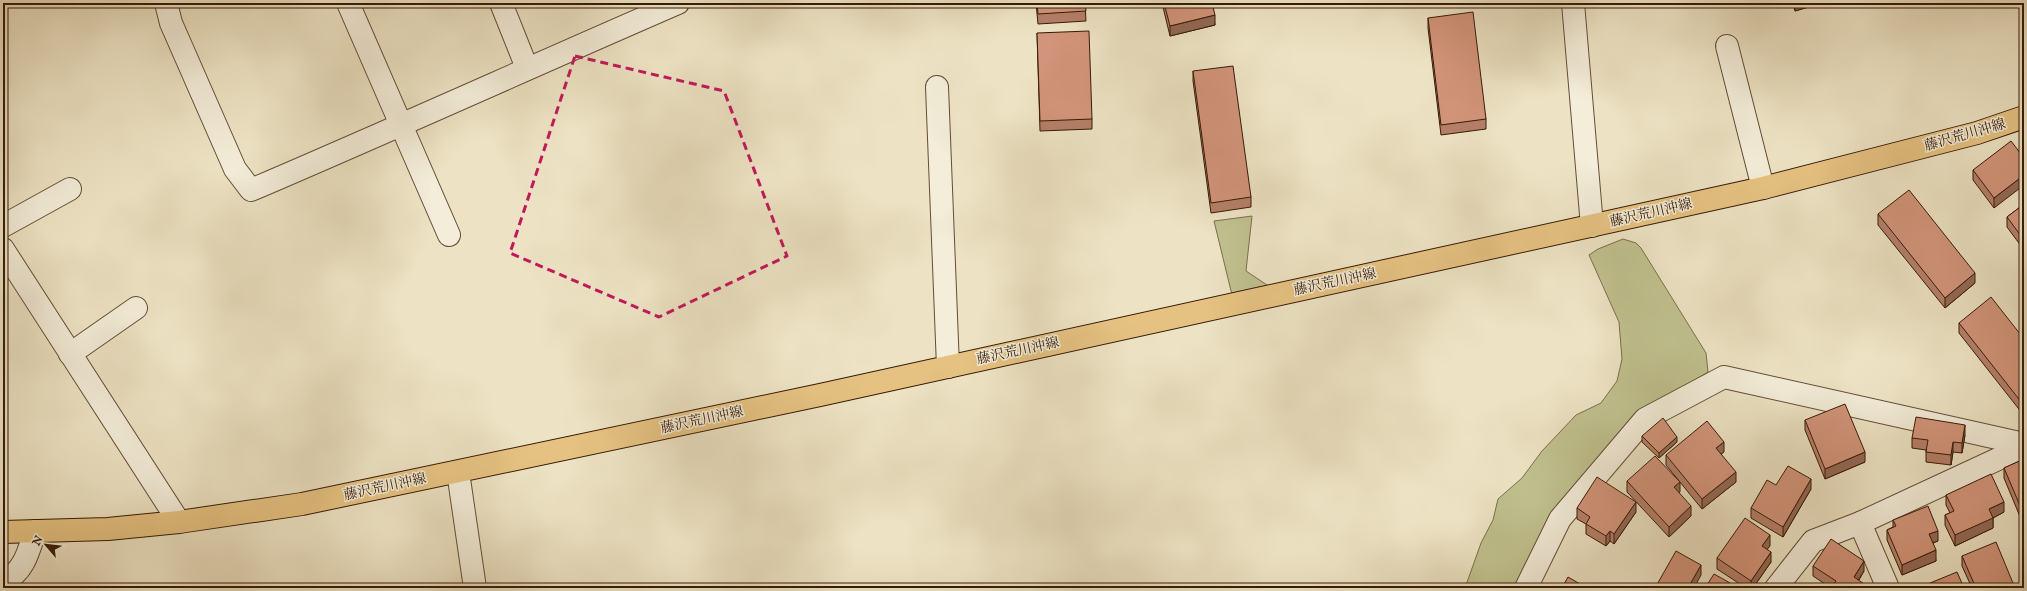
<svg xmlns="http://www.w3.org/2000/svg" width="2027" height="591" font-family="'IM FELL English','Noto Serif JP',serif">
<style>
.green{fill:#c0c18f;stroke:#7b6e4a}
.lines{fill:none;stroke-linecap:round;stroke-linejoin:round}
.minor-casing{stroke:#644c36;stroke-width:24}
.major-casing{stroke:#361a06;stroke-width:24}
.minor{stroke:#f3edd9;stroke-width:22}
.major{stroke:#e6c282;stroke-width:22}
.wall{fill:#b57f69;stroke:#361a06}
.shaded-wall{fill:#936855;stroke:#361a06}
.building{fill:#d2947a;stroke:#361a06}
.marked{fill:none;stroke:#c2185b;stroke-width:3;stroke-dasharray:8 5;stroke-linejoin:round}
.labels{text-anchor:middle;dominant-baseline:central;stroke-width:3;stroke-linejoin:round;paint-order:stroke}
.street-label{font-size:14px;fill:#361a06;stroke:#f3edd9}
</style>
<rect width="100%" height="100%" fill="#ede3c4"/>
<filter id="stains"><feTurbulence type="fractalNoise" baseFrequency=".005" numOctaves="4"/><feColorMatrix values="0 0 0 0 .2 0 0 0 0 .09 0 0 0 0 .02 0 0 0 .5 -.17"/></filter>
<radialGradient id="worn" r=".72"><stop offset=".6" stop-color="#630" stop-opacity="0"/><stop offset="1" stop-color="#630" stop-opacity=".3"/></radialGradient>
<!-- green -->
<g class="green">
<path d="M1252,216L1246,271L1270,287L1233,299L1214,221Z"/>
<path d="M1623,239L1636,243L1641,248L1706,353L1708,372L1668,397L1517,588H1465L1481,543L1493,520L1498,499L1522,478L1542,451L1576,415L1601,403L1617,381L1622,359L1619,322L1589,255L1598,249Z"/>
</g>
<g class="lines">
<defs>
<g id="minor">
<path d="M166,3L171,23L235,169L251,190C394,129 535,65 678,3"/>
<path d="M348,3L449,235"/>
<path d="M501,3L527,68"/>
<path d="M1573,3L1592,226"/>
<path d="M1727,46L1763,188"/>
<path d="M937,87L948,367"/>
<path d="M3,226L70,189"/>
<path d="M3,249L179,522"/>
<path d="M70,354L136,308"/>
<path d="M458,472L475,588"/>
<path d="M1860,523L1888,588"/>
<path d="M3,581C24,573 29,550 35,531"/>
<path d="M1526,588L1560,519L1645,419L1724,377L2024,444"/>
<path d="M1776,588L1813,541L1860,523L2024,447"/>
</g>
<path id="major" d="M3,532L108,529L179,522L302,504L820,395L1763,188L1977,133L2024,117"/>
</defs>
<!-- minor casing -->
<use href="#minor" class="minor-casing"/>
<!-- major casing -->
<use href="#major" class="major-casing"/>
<!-- minor -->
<use href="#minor" class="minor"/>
<!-- major -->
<use href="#major" class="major"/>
</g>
<!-- wall -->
<g class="wall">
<path d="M1036,3H1085L1086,21L1038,24Z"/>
<path d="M1162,3H1212L1215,25L1170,36Z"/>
<path d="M1793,3H1822L1795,11Z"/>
<path d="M1428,18L1486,119V129L1441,135L1428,28Z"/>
<path d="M1037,33L1092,119V129L1040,131Z"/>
<path d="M1193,71L1251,197V207L1211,213L1193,81Z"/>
<path d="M2024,158L1994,208L1973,180V170Z"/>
<path d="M2024,204V250L2007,227V217Z"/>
<path d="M1878,214L1975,283L1945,308L1878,225Z"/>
<path d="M1959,323L2024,339L2022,413L1959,333Z"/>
<path d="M1805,420L1865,462L1825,479L1805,430Z"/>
<path d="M1965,435L1962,453L1953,452L1951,465L1926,462V450L1912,448V438Z"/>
<path d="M1642,436L1677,442L1659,458L1642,442Z"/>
<path d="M1724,452L1721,454L1736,482L1702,509L1666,465V455Z"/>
<path d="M2024,459L2021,519L2004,478V468Z"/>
<path d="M1627,481L1680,492L1679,493L1691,516L1669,537L1627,492Z"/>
<path d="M1776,485L1811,489L1783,537L1751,518V508Z"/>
<path d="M1946,495L2004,512L1993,518V528L1955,546L1945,525V515L1950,513L1946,505Z"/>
<path d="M1577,508L1636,512L1614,544L1610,541L1606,546L1586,534V524L1577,519Z"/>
<path d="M1893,520L1938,541L1933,543L1936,561L1902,575L1887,540V530L1893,527Z"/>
<path d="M1770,546L1767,549L1771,562L1753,588H1746L1717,569V558Z"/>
<path d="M1962,556L2015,588H1972L1962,566Z"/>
<path d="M1813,566L1864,571L1859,580L1831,588L1813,576Z"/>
</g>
<!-- shaded-wall -->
<g class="shaded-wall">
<path d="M1795,3H1822L1795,11Z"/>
<path d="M1215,15V25L1170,36V26Z"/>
<path d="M2024,175V185L1994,208V198Z"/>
<path d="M1975,273V283L1945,308V298Z"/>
<path d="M2024,401V411L2022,413V403Z"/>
<path d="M1965,425V435L1962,453V443Z"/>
<path d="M1677,437V442L1659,458V453Z"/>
<path d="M1724,442V452L1716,458V448Z"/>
<path d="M1953,442V452L1951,465V455Z"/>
<path d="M1865,452V462L1825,479V469Z"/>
<path d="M1736,472V482L1702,509V499Z"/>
<path d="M1811,479V489L1783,537V527Z"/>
<path d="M1680,482V492L1674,498V487Z"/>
<path d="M1636,502V512L1614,544V534Z"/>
<path d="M2004,502V512L1993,518V528L1955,546V535L1989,509Z"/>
<path d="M1691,506V516L1669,537V527Z"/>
<path d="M2024,507V517L2021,519V508Z"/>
<path d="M1610,531V541L1606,546V536Z"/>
<path d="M1938,531V541L1929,544V534Z"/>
<path d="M1770,535V546L1762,556V546Z"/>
<path d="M1936,550V561L1902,575V565Z"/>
<path d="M1771,552V562L1753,588H1751V581Z"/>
<path d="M1864,561V571L1854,587V577Z"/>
<path d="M1701,565V575L1694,588H1688Z"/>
</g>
<!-- building -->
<g class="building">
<path d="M1037,3H1085L1086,11L1038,14Z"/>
<path d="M1164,3H1212L1215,15L1170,26Z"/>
<path d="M1473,12L1486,119L1441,125L1428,18Z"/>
<path d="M1089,31L1092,119L1040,121L1037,33Z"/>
<path d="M1233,66L1251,197L1211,203L1193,71Z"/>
<path d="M2011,141L2024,158V175L1994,198L1973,170Z"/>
<path d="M1909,190L1975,273L1945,298L1878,214Z"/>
<path d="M2024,204V240L2007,217Z"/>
<path d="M1991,297L2024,339V401L2022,403L1959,323Z"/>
<path d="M1845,404L1865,452L1825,469L1805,420Z"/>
<path d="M1916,417L1965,425L1962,443L1953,442L1951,455L1926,452L1928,440L1912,438Z"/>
<path d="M1663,418L1677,437L1659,453L1642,436Z"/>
<path d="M1707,421L1724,442L1716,448L1736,472L1702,499L1666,455Z"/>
<path d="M1655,456L1680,482L1674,487L1691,506L1669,527L1627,481Z"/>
<path d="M2024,459V507L2021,508L2004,468Z"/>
<path d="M1788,466L1811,479L1783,527L1751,508L1767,480L1776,485Z"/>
<path d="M1991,474L2004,502L1989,509L1993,518L1955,535L1945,515L1954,511L1946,495Z"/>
<path d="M1597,477L1636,502L1614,534L1610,531L1606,536L1586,524L1590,517L1577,508Z"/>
<path d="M1928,506L1938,531L1929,534L1936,550L1902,565L1887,530L1896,526L1893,520Z"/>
<path d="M1745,518L1770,535L1762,546L1771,552L1751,581L1717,558Z"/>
<path d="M1831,539L1864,561L1854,577L1870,588H1831L1836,581L1813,566Z"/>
<path d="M1996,542L2015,588H1976L1962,556Z"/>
<path d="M1676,551L1701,565L1688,588H1655Z"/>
<path d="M1957,572L1964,588H1918Z"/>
<path d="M1714,574L1739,588H1705Z"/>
<path d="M1568,577L1587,588H1562Z"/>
<path d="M1699,585L1704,588H1697Z"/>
</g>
<!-- marked area -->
<path class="marked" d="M575,56L724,91L787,256L659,317L510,253Z"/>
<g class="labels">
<!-- street labels -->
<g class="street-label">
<text transform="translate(1965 135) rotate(-16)">藤沢荒川沖線</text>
<text transform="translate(1651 213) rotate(-13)">藤沢荒川沖線</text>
<text transform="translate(1335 282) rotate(-12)">藤沢荒川沖線</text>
<text transform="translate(1018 351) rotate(-12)">藤沢荒川沖線</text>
<text transform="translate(702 420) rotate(-12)">藤沢荒川沖線</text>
<text transform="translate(385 487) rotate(-12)">藤沢荒川沖線</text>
</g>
</g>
<!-- margin -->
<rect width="2027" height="591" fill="none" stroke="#ede3c4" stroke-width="16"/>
<rect x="4" y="4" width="2019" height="583" fill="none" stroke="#361a06" stroke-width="2"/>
<rect x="8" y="8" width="2011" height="575" fill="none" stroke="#361a06"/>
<!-- north arrow -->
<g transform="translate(46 545) rotate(298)" stroke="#f3edd9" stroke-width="3" paint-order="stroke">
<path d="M0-3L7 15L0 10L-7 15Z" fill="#361a06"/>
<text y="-6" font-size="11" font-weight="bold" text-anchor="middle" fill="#361a06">N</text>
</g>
<rect width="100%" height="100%" filter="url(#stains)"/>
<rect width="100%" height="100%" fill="url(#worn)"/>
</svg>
